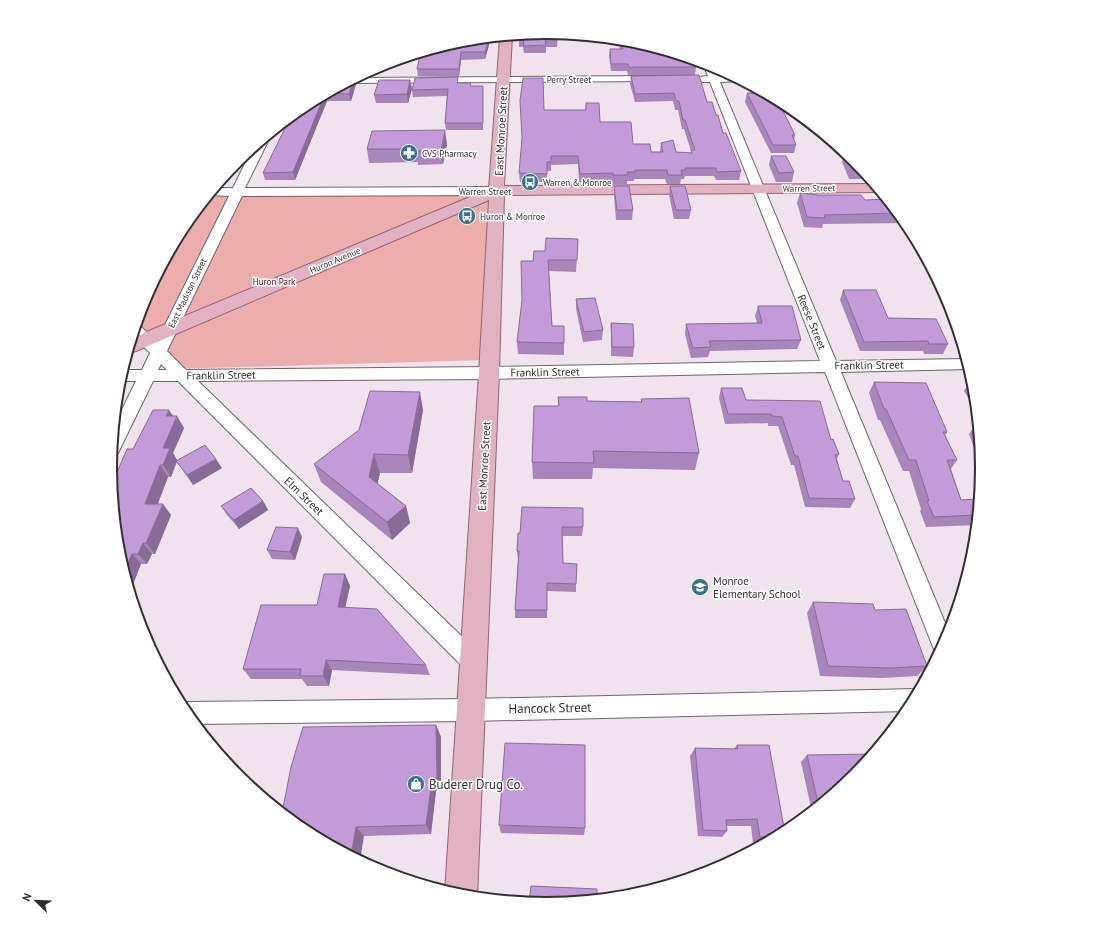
<svg xmlns="http://www.w3.org/2000/svg" width="1093" height="937" font-family="'PT Sans',sans-serif">
<style>
.green{fill:#ecaead}
.lines{fill:none;stroke-linecap:round;stroke-linejoin:round}
.minor-casing{stroke:#6f646c;stroke-width:2}
.major-casing{stroke:#966275;stroke-width:2}
.minor{fill:#fff;fill-rule:evenodd}
.major{fill:#e0b2c2;fill-rule:evenodd}
.wall{fill:#a885ba}
.shaded-wall{fill:#886c97}
.building{fill:#c39bd8;stroke:#886c97}
.labels{text-anchor:middle;dominant-baseline:central;stroke-width:3;stroke-linejoin:round;paint-order:stroke}
.far-street-label{font-size:9px;fill:#332e32;stroke:#fff}
.far-poi-label{font-size:9px;fill:#332e32;stroke:#fff;text-anchor:start}
.far-park-label{font-size:9px;fill:#620115;stroke:#fff}
.street-label{font-size:11px;fill:#332e32;stroke:#fff}
.poi-label{font-size:11px;fill:#332e32;stroke:#fff;text-anchor:start}
.near-street-label{font-size:13px;fill:#332e32;stroke:#fff}
.near-poi-label{font-size:13px;fill:#332e32;stroke:#fff;text-anchor:start}
.rim{fill:none;stroke:#332e32;stroke-width:2}
</style>
<rect width="100%" height="100%" fill="#f0e3ed"/>
<!-- green -->
<path class="green" d="M488,195L484,360L173,369L135,328L143,301L184,226L209,196Z"/>
<g class="lines">
<defs>
<g id="minor">
<path d="M704,62L713,65L718,76H734L743,81L720,82L836,361L967,359L969,369L841,372L950,635L939,655L936,654L933,647L825,372L489,379L198,381L482,656L485,663L482,670L474,673L466,670L178,381H153L118,453L111,454L114,426L136,381H119L122,370H142L150,353L133,336L136,324L140,326L157,341L229,196L209,195L215,188H233L253,147L266,136L269,139L245,188L497,187L503,191L497,195L242,196L167,351L186,370L489,367L820,361L710,82H703L698,79L699,77L708,76L703,64ZM161,364L167,370H158Z"/>
<path d="M656,76L661,79L660,81L346,83L356,78Z"/>
<path d="M915,689L920,691L909,711L471,721L195,724L180,704L185,702L471,699Z"/>
</g>
<path id="major" d="M512,36L504,186L875,184L881,192L504,195L499,373L477,898L461,897L445,892L479,373L489,200L136,351L128,353L132,338L489,189L500,37Z"/>
</defs>
<!-- minor casing -->
<use href="#minor" class="minor-casing"/>
<!-- major casing -->
<use href="#major" class="major-casing"/>
<!-- minor -->
<use href="#minor" class="minor"/>
<!-- major -->
<use href="#major" class="major"/>
</g>
<!-- wall -->
<g class="wall">
<path d="M547,32L558,33L557,47H546V53H524L523,47H519V39Z"/>
<path d="M489,38V45L485,59L461,60L459,76H418L417,69L432,55L462,45L463,40Z"/>
<path d="M617,39L632,40L696,67L695,75H628L627,71H611L609,56L610,49H620Z"/>
<path d="M631,76L707,102L723,133L741,171L739,180H716L714,176H685L684,179H681L680,184H667L665,179H634V181H627V184H612V182H579L578,164L551,165V171H547V182H520L519,173L544,110H585L586,103L600,122L633,144L651,152H660L661,143L676,152L691,153V151L684,129H682L678,110H675L673,101L635,102L630,84Z"/>
<path d="M355,78L356,84L351,101H327L295,180H265L263,173L290,119L304,105Z"/>
<path d="M410,80L412,89L408,103H376L374,95Z"/>
<path d="M458,83L471,86L483,92V130H446L445,123L447,96L413,97L412,90Z"/>
<path d="M749,84L777,99L795,135L794,140L796,145L794,153H771L745,102L747,93H751L749,86Z"/>
<path d="M447,144L443,164L418,165V162L369,163L367,149Z"/>
<path d="M845,153L855,160L870,179H849L842,162Z"/>
<path d="M771,156L794,172L792,182H776L769,165Z"/>
<path d="M614,186L633,210L632,220H616L614,196Z"/>
<path d="M670,186L691,210L689,219H674L669,195Z"/>
<path d="M800,193L865,200L888,199L907,223L823,224L822,228L804,227L797,203Z"/>
<path d="M578,239L576,272L549,271L552,326L564,343V355L518,354L517,342L533,261L545,251Z"/>
<path d="M843,290L888,318L948,344L943,354H924L923,351H860L840,300Z"/>
<path d="M576,299L603,330L602,340L583,342L576,309Z"/>
<path d="M758,306L801,340L797,349L710,351L708,357L691,358L685,334L686,324L757,323L755,316Z"/>
<path d="M611,323L634,347L633,357L611,356Z"/>
<path d="M970,381L975,384L978,414L964,391Z"/>
<path d="M874,382L947,432L945,435L957,460L951,469L961,500L980,499L977,525L926,527L920,511L921,509L909,471H903L880,420H878L869,393Z"/>
<path d="M721,388L831,440L839,454L837,459L843,481L855,499L850,508L805,507L794,465H791L778,426H768V423L725,424L719,398Z"/>
<path d="M558,397L587,401L641,402V399L699,453L695,470L593,468L592,479H533L532,462L558,406Z"/>
<path d="M423,410L412,473H380L377,484L406,506L410,523L392,540L321,482L314,464Z"/>
<path d="M173,416L184,428L173,453L177,460L222,468L193,485L177,462L171,477H168L158,504L171,515L155,554H152L147,564H141L130,592L118,553L133,449Z"/>
<path d="M975,425H979L982,454H976L969,434Z"/>
<path d="M263,501L268,510L239,529L227,515L221,506Z"/>
<path d="M522,507L583,527L582,536H562L563,563L576,584V592L547,591V618H515V610L518,560L517,551L520,533Z"/>
<path d="M302,537L295,560L272,559L267,550Z"/>
<path d="M345,574L350,586L345,607L426,665L430,675L332,670L329,686H307L302,679H251L243,669L317,605Z"/>
<path d="M813,602L875,610L927,666L917,676L882,678L820,676L807,613Z"/>
<path d="M436,725L441,737V787L436,791L431,834L364,836L304,831Z"/>
<path d="M878,744H882L855,777L812,812L801,762L807,755H872L871,751Z"/>
<path d="M737,745L785,833L766,844L753,843L751,826H727V831L722,837L698,836L690,756L695,748L734,749Z"/>
<path d="M499,825L585,828L584,835L501,833Z"/>
</g>
<!-- shaded-wall -->
<g class="shaded-wall">
<path d="M489,38V45L485,59V52Z"/>
<path d="M461,52V60L459,76V69Z"/>
<path d="M355,78L356,84L351,101L349,94L354,79Z"/>
<path d="M410,80L412,89L408,103L407,94Z"/>
<path d="M325,94H326L327,101L295,180L293,172Z"/>
<path d="M445,130L447,144L443,164L441,151Z"/>
<path d="M420,392L423,410L412,473L408,455Z"/>
<path d="M169,410L176,420L177,416L184,428L173,453L177,460L171,477L163,465V448L166,416Z"/>
<path d="M374,454L380,473L375,495L369,477Z"/>
<path d="M216,459L222,468L193,485L187,475Z"/>
<path d="M160,465L168,477L153,515L145,504Z"/>
<path d="M263,501L268,510L239,529L234,520Z"/>
<path d="M163,504L171,515L155,554L146,543Z"/>
<path d="M406,506L410,523L392,540L387,522Z"/>
<path d="M298,528L302,537L295,560L290,552Z"/>
<path d="M143,543L152,554L147,564L138,554Z"/>
<path d="M132,554L141,564L130,592L124,572Z"/>
<path d="M345,574L350,586L343,618L338,607Z"/>
<path d="M326,660L332,670L329,686L323,676Z"/>
<path d="M436,725L441,737V787L436,791L431,834L426,825Z"/>
<path d="M356,827L364,836L360,861L351,856Z"/>
</g>
<!-- building -->
<g class="building">
<path d="M547,32L558,33L557,40L545,39L546,45L524,46L523,39H519L520,35Z"/>
<path d="M489,38L485,52H461L459,69H417L420,55H432L433,49L447,45H462L463,40Z"/>
<path d="M620,39L632,40L693,59L696,67H629L628,64H611L610,49H623Z"/>
<path d="M699,75L707,102H712L716,115H718L723,133H726L741,171L717,172L716,168H685L686,170H681L682,175H668L667,170H635V172H627L628,175H613V173L580,174L578,156H551V162H547V174L519,173L522,138L520,100L523,78H543L544,110H586V103H599L600,122H631L633,144H650L651,152H663L661,143L673,140L676,152L692,153L691,150H695L685,120H683L679,101H676L674,93L635,94L631,76Z"/>
<path d="M458,77L457,83H471L470,86H483V123H445L448,89L412,90L415,78Z"/>
<path d="M354,79L349,94L327,93Z"/>
<path d="M379,80H410L407,94L374,95Z"/>
<path d="M753,86L777,99L795,135H792L796,145H773L747,93H755Z"/>
<path d="M325,94L293,172L263,173L291,116L304,105Z"/>
<path d="M445,130L441,151H416L417,149H367L372,131Z"/>
<path d="M845,153H847L855,160L863,169H852Z"/>
<path d="M771,156H786L794,172L779,173Z"/>
<path d="M614,186H629L633,210H617Z"/>
<path d="M670,186H685L691,210H676Z"/>
<path d="M800,193L818,195H861L865,200L888,199L899,213L824,215L825,218L807,217Z"/>
<path d="M546,238L578,239L577,260H548L552,326H564V343L517,342L522,300L521,261H533L534,251H545Z"/>
<path d="M843,290H876L888,318L936,319L948,344H929L928,341L864,342Z"/>
<path d="M595,298L603,330L584,332L576,299Z"/>
<path d="M758,306H792L801,340L709,341L711,347L693,348L686,324L762,323Z"/>
<path d="M611,323L633,324L634,347H612Z"/>
<path d="M970,381H974L975,390Z"/>
<path d="M874,382L926,383L947,432H943L957,460H947L961,500L980,499L978,515L934,517L927,501H929L916,460H909L886,409H884Z"/>
<path d="M721,388H742L746,400L820,401L831,440L833,439L839,454L835,455L843,481H849L855,499L809,498L798,456H795L782,417L772,416L771,414H728Z"/>
<path d="M370,391L420,392L408,455L374,454L369,477L406,506L387,522L314,464L359,430Z"/>
<path d="M558,397H587V401L642,402L641,399L689,398L699,453L593,451L594,463L532,462L534,406H559Z"/>
<path d="M153,410H169L166,416H177L163,448H170L163,465H160L145,504H163L146,543H143L138,554H132L124,572L118,553L112,484L127,449H133Z"/>
<path d="M975,425H979L980,437Z"/>
<path d="M205,445L216,459L187,475L176,461Z"/>
<path d="M251,488L263,501L234,520L221,506Z"/>
<path d="M522,507L583,508V527H562L563,563L577,564L576,584L547,583V610H515L519,551H517L518,533H520Z"/>
<path d="M276,527L298,528L290,552L267,550Z"/>
<path d="M324,574H345L338,607L377,609L426,665L326,660L323,676H300L301,669H243L261,605H317Z"/>
<path d="M813,602L873,604L875,610L906,609L927,666L891,668L828,666Z"/>
<path d="M436,725L437,777L432,780L426,825L356,827L351,856L304,831L282,813L291,767L303,727Z"/>
<path d="M505,743L585,745V828L499,825Z"/>
<path d="M878,744H882L879,748Z"/>
<path d="M737,745H769L785,833L777,838L760,837L757,819L726,820L727,831L703,830L695,748L738,749Z"/>
<path d="M874,754L855,777L819,807L807,755Z"/>
<path d="M531,886L597,889V900L546,905L529,903Z"/>
</g>
<!-- icons -->
<defs>
<symbol id="pharmacy-disc" viewBox="-11 -11 22 22"><circle r="9.5" fill="#37748b" stroke="#fff"/><path d="M-2-6h4v4h4v4h-4v4h-4v-4h-4v-4h4Z" fill="#fff"/></symbol>
<symbol id="bus-disc" viewBox="-11 -11 22 22"><circle r="9.5" fill="#37748b" stroke="#fff"/><path d="M-5-6H5V4H4V6H2V4H-2V6H-4V4H-5ZM-3.5-4V0h7V-4ZM-3.5 1.2v1.5H-2V1.2ZM2 1.2v1.5H3.5V1.2Z" fill="#fff"/></symbol>
<symbol id="school-disc" viewBox="-11 -11 22 22"><circle r="9.5" fill="#37748b" stroke="#fff"/><path d="M0-5L7-2L0 1L-7-2ZM-4 1L0 2.5L4 1V4Q0 6-4 4Z" fill="#fff"/></symbol>
<symbol id="shop-disc" viewBox="-11 -11 22 22"><circle r="9.5" fill="#37748b" stroke="#fff"/><path d="M-5-2.5h2.3a2.7 3.5 0 0 1 5.4 0H5L5.5 6h-11ZM-1.5-2.5h3a1.5 2.3 0 0 0-3 0Z" fill="#fff"/></symbol>
</defs>
<g fill-rule="evenodd">
<use href="#pharmacy-disc" x="399" y="143" width="20" height="20"/>
<use href="#bus-disc" x="520" y="172" width="20" height="20"/>
<use href="#bus-disc" x="457" y="206" width="20" height="20"/>
<use href="#school-disc" x="690" y="577" width="20" height="20"/>
<use href="#shop-disc" x="406" y="774" width="20" height="20"/>
</g>
<g class="labels">
<!-- far-street labels -->
<g class="far-street-label">
<text x="569" y="79">Perry Street</text>
<text transform="translate(809 188) rotate(-1)">Warren Street</text>
<text x="485" y="191">Warren Street</text>
<text transform="translate(335 260) rotate(-23)">Huron Avenue</text>
<text transform="translate(187 293) rotate(-64)">East Madison Street</text>
</g>
<!-- far-poi labels -->
<g class="far-poi-label">
<text x="422" y="153">CVS Pharmacy</text>
<text x="543" y="182">Warren &amp; Monroe</text>
<text x="480" y="216">Huron &amp; Monroe</text>
</g>
<!-- far-park labels -->
<g class="far-park-label">
<text x="274" y="281">Huron Park</text>
</g>
<!-- street labels -->
<g class="street-label">
<text transform="translate(501 131) rotate(-87)">East Monroe Street</text>
<text transform="translate(812 322) rotate(68)">Reese Street</text>
<text transform="translate(869 365) rotate(-1)">Franklin Street</text>
<text transform="translate(545 372) rotate(-1)">Franklin Street</text>
<text transform="translate(221 375) rotate(-1)">Franklin Street</text>
<text transform="translate(484 466) rotate(-87)">East Monroe Street</text>
<text transform="translate(304 496) rotate(44)">Elm Street</text>
</g>
<!-- poi labels -->
<g class="poi-label">
<text x="713" y="581">Monroe<tspan x="713" dy="13">Elementary School</tspan></text>
</g>
<!-- near-street labels -->
<g class="near-street-label">
<text transform="translate(550 708) rotate(-1)">Hancock Street</text>
</g>
<!-- near-poi labels -->
<g class="near-poi-label">
<text x="429" y="784">Buderer Drug Co.</text>
</g>
</g>
<!-- crop -->
<path d="M0 0H1093V937H0ZM117 468a429 429 0 1 1 858 0a429 429 0 1 1-858 0Z" fill="#fff" fill-rule="evenodd"/>
<path class="rim" d="M117 468a429 429 0 1 1 858 0a429 429 0 1 1-858 0Z"/>
<!-- north arrow -->
<g transform="translate(36 901) rotate(293)" stroke="#ffffff" stroke-width="3" paint-order="stroke">
<path d="M0-3L7 15L0 10L-7 15Z" fill="#332e32"/>
<text y="-6" font-size="11" font-weight="bold" text-anchor="middle" fill="#332e32">N</text>
</g>
</svg>
